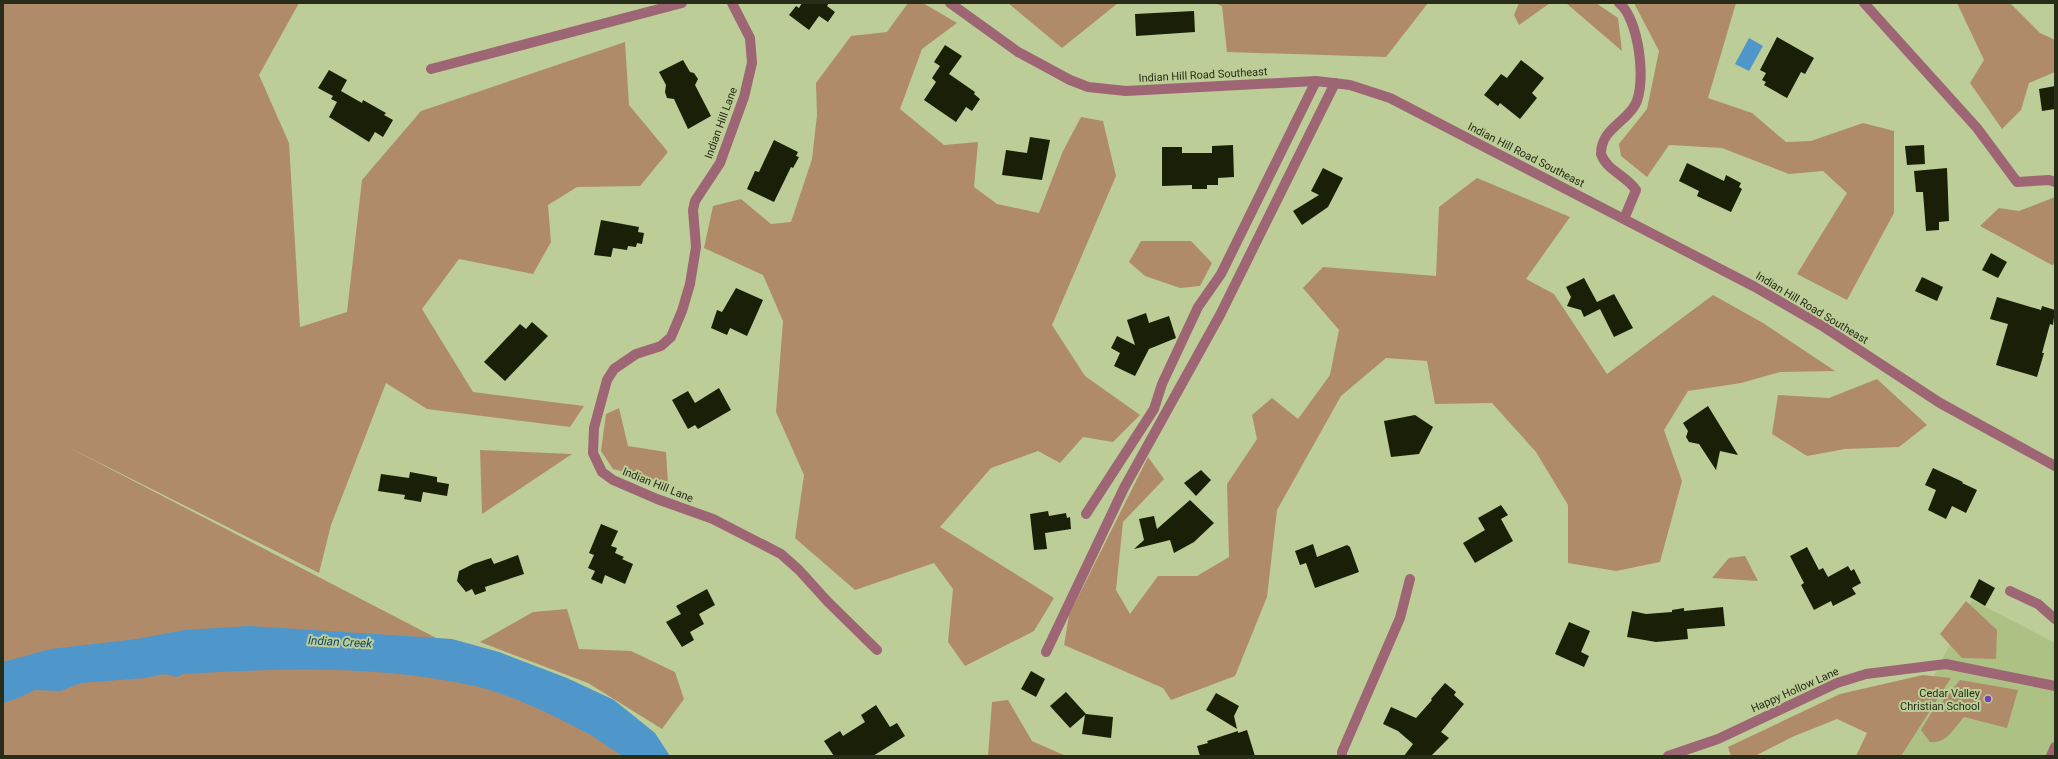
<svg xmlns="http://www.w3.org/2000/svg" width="2058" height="759" font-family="Roboto,sans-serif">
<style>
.built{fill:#aec184}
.green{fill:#b08b6a}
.water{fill:#4f96ca}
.building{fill:#1a2008}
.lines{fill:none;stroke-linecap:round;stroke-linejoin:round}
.minor{stroke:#9e6675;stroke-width:10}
.poi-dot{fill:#783fb5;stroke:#bccd97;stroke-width:1.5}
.labels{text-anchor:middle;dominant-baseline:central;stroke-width:4;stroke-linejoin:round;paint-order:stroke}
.street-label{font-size:11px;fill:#272d18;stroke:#bccd97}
.poi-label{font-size:11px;fill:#272d18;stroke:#bccd97;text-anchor:end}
.water-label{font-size:12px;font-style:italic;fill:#0e4669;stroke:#bccd97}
</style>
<rect width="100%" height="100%" fill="#bccd97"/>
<!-- built -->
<path class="built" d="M1972,600L2055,643V756H1894Z"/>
<!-- green -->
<g class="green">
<path d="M3,3H299L259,75L289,143L300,327L347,312L362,180L421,111L625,42L629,105L668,152L640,186L577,187L548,205L551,242L533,274L459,259L422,309L473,392L584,406L570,427L427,409L386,383L331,525L319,573L66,446L664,756H3Z"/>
<path d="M908,3H923L957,23L922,49L900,109L944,145L978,142L974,187L997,204L1039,213L1063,151L1081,117L1103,121L1116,176L1052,325L1085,376L1140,415L1113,442L1083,437L1060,463L1038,451L991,468L940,527L1054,598L1034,631L965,666L948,642L953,589L934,563L855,590L795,538L804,475L776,412L783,321L763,275L704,248L713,206L741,199L771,224L791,222L812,159L817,115L816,83L851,36L887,32Z"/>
<path d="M1008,3H1118L1062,48Z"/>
<path d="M1214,3H1428L1386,57L1227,52L1222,6Z"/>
<path d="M1519,3H1550L1519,25L1514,15Z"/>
<path d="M1566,3H1596L1618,18L1622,51Z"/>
<path d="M1634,3H1736L1708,98L1752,113L1786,142L1811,141L1863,123L1894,131V213L1847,300L1797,274L1847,193L1823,171L1789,174L1722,148L1669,145L1647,177L1621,156L1619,144L1647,109L1659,51Z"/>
<path d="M1957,3H2010L2040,33L2055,40V72L2029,83L2021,110L2002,129L1970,83L1984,60Z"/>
<path d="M1477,178L1570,217L1526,279L1554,294L1607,374L1713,295L1763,323L1835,371L1780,372L1741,383L1688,391L1664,430L1682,481L1660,562L1616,571L1568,563V505L1536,452L1492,403L1435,404L1427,361L1386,358L1341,396L1277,510L1267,597L1235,676L1171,700L1163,688L1064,645L1069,615L1148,457L1164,479L1123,522L1116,590L1130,614L1158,576H1197L1229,557L1227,484L1257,439L1252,415L1272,398L1298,419L1330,375L1339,330L1303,288L1323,267L1436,276L1439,207Z"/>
<path d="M2055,197V264L2052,265L1980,226L1999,208L2019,211Z"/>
<path d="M1141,241H1191L1212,263L1200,286L1180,288L1145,276L1129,262Z"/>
<path d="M1877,379L1927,425L1899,447L1845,449L1807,456L1772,434L1778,395L1829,398Z"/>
<path d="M619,408L628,446L666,452L668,483L613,469L601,451L606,414Z"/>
<path d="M480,450L572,454L482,514Z"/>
<path d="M1745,556L1758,581L1712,578L1729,558Z"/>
<path d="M1966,601L1997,630L1996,659L1962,658L1940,634Z"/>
<path d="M567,609L579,649L631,651L675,672L684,699L662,729L588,683L480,642L533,612Z"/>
<path d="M1923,675L1951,678L1901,756H1856L1867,733L1837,719L1792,737L1755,756H1731L1728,747L1840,694Z"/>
<path d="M1960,680L2018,690L2007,728L1964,717C1954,728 1947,744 1930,742L1921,730L1935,707L1937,708Z"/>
<path d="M1008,700L1032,741L1066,756H988L992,702Z"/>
</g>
<!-- water -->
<g class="water">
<path d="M1749,38L1763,46L1749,71L1735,64Z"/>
<path d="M249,626L452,639L499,652L567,678L614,700L655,733L670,756C656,756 639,758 625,756C618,755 597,738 589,734C555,716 513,695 475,686C379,665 281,668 183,674L177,677L164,674L145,678L81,683L60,691L35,690L18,698L3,703V662L51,649L137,639L185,630Z"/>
</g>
<!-- building -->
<g class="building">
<path d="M802,3H829L827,6L835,12L828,22L819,16L809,30L789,15L796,6L799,8Z"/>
<path d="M1194,11L1195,32L1136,36L1135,14Z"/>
<path d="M1777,37L1814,58L1805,74L1801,72L1787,98L1764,85L1766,82L1762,80L1766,73L1760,70Z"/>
<path d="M945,45L962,56L949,74L975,92L974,94L980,99L972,111L966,107L956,122L924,100L936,82L932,78L940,66L934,62Z"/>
<path d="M683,60L690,72L694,73L698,79L695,85L711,116L688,129L674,99L667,98L665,92L666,85L659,72Z"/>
<path d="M1521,60L1544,78L1532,93L1537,98L1520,119L1500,103L1498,106L1484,95L1501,74L1507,78Z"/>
<path d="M329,70L347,80L341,91L362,103L363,100L386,113L384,115L393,120L383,137L375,132L369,142L329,117L337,102L331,99L333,96L318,88Z"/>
<path d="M2055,86V109L2042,111L2039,89Z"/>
<path d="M1030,137L1050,140L1042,180L1002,175L1006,150L1027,153Z"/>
<path d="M774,140L798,152L796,156L799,157L793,168L791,167L774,202L747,189L755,171L759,172Z"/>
<path d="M1233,145L1234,177L1218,178V185H1207V189H1192V185L1162,186V147H1182V153H1212V146Z"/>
<path d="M1924,145L1925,164L1907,165L1905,146Z"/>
<path d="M1687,163L1724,181L1726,175L1741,183L1739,187L1742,189L1731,212L1697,196L1699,191L1679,181Z"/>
<path d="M1323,168L1343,178L1328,207L1302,225L1293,211L1319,195L1311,191Z"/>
<path d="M1947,168L1949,221L1939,222V230L1926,231L1923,192H1916L1914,171Z"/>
<path d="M601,220L639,227L638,232L644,233L642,244L637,243L636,247L628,246L627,250L613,248L611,257L594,255Z"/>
<path d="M1991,253L2007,262L1998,278L1982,270Z"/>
<path d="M1922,277L1943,287L1937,301L1915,291Z"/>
<path d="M1584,278L1597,302L1614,294L1633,328L1614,337L1600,309L1584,317L1581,310L1567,306L1571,297L1566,287Z"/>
<path d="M736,288L763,300L747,336L730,328L727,335L711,328L717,310L722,312Z"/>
<path d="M1997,297L2041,310L2042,306L2055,310L2053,325L2050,324L2042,353H2044L2037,377L1996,365L2008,324L1990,319Z"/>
<path d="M1146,313L1149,323L1169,316L1176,338L1149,349L1135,376L1114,366L1120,353L1111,348L1117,336L1135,345L1127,320Z"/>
<path d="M532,322L548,336L505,381L484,362L520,324L526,329Z"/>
<path d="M719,388L731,410L698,429L695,425L688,429L672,400L688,391L695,403Z"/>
<path d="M1708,406L1738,455L1720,451L1716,470L1699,444L1689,442L1686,437L1688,431L1683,423Z"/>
<path d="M1415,415L1433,427L1419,454L1391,457L1384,421Z"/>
<path d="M1933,468L1963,482L1962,483L1977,490L1966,513L1952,506L1946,519L1928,510L1936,490L1925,485Z"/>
<path d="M1201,470L1211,480L1196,496L1184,483Z"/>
<path d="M410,472L437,477V482L449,484L447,496L423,492L421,502L404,499L405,495L378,491L381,474L409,478Z"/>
<path d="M1190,500L1214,523L1194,542L1174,553L1170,540L1134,549L1144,540L1139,519L1154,516L1157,529Z"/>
<path d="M1501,505L1508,515L1501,519L1513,541L1475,563L1463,543L1485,530L1478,518Z"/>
<path d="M1048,511L1049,516L1066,513L1067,518L1070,517L1071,529L1045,533L1047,549L1034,550L1030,514Z"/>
<path d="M601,524L618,531L611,546L617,548L615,553L624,557L622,559L633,564L625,584L605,575L602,584L591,579L595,571L588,568L594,555L589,553Z"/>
<path d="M1313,544L1317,557L1347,545L1350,547L1359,572L1315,588L1306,563L1300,565L1295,551Z"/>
<path d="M1807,547L1819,570L1823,568L1828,577L1848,566L1851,571L1854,569L1861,583L1852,588L1856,594L1833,606L1831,601L1814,610L1801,585L1804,583L1790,556Z"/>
<path d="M518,555L524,574L485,587L486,591L475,595L472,589L466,592L457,581L459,571L473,564L491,558L494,564Z"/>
<path d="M1979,579L1995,588L1985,606L1970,597Z"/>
<path d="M707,589L715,605L699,614L704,624L690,632L694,640L682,647L666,622L681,614L676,606Z"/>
<path d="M1723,607L1725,626L1687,629L1688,639L1656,642L1627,637L1632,611L1646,614L1672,612V610L1684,608V611Z"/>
<path d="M1569,622L1590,631L1581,652L1589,656L1584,667L1555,654Z"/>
<path d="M1031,671L1045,679L1036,697L1021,689Z"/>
<path d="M1445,683L1456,692L1454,695L1464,704L1441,732L1449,738L1431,756H1404L1413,744L1398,731L1383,724L1391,707L1416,718L1432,700L1431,699Z"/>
<path d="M1066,692L1086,714L1113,717L1111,738L1082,734L1085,715L1070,728L1050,706Z"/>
<path d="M1216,693L1239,706L1234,716L1237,729L1206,710Z"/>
<path d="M876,705L890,727L897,723L905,736L873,756H834L824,741L840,731L843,736L865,722L861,715Z"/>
<path d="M1247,730L1255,756H1200L1197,746L1208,743L1207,741L1238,731V733Z"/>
</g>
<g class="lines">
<!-- minor -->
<g class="minor">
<path d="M732,3L750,38L752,63L744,97L720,163L695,201L693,210L696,247L690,284L682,311L671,337L661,346L636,354L614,369L607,380L594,428L593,453L602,472L613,480L657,499L713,519L781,554L799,570L828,602L877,650"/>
<path d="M950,3L1018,52L1070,80L1088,87L1126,91L1316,81L1350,85L1390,98L1755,287L1824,327L1940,403L2055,466"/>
<path d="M1619,3C1639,18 1647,84 1635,105C1625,123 1601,129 1601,154C1607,171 1626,175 1636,190L1624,219"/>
<path d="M1864,3L1977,128L2017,182L2049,180L2055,182"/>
<path d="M431,69L682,3"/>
<path d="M1086,514L1154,409L1162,384L1198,307L1221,274L1316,81"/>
<path d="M2010,591L2038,604L2055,619"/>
<path d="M1046,652L1124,488L1220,315L1335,83"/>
<path d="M1342,756V752L1400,618L1410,579"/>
<path d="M1668,756L1718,739L1837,683L1866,674L1946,664L2055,686"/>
<path d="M2051,756L2055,747"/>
</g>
</g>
<!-- markers -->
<circle class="poi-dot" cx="1988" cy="699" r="4"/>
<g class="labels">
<!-- street labels -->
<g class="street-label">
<text transform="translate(1203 75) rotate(-3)">Indian Hill Road Southeast</text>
<text transform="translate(721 123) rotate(-70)">Indian Hill Lane</text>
<text transform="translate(1526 155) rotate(27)">Indian Hill Road Southeast</text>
<text transform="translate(1812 308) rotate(31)">Indian Hill Road Southeast</text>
<text transform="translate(658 485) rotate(22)">Indian Hill Lane</text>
<text transform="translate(1795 690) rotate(-24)">Happy Hollow Lane</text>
</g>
<!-- poi labels -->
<g class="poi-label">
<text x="1980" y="693">Cedar Valley<tspan x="1980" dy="13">Christian School</tspan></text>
</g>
<!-- water labels -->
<g class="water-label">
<text transform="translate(340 642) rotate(3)">Indian Creek</text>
</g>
</g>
<!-- border -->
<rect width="2058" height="759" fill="none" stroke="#272d18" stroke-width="8"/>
</svg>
